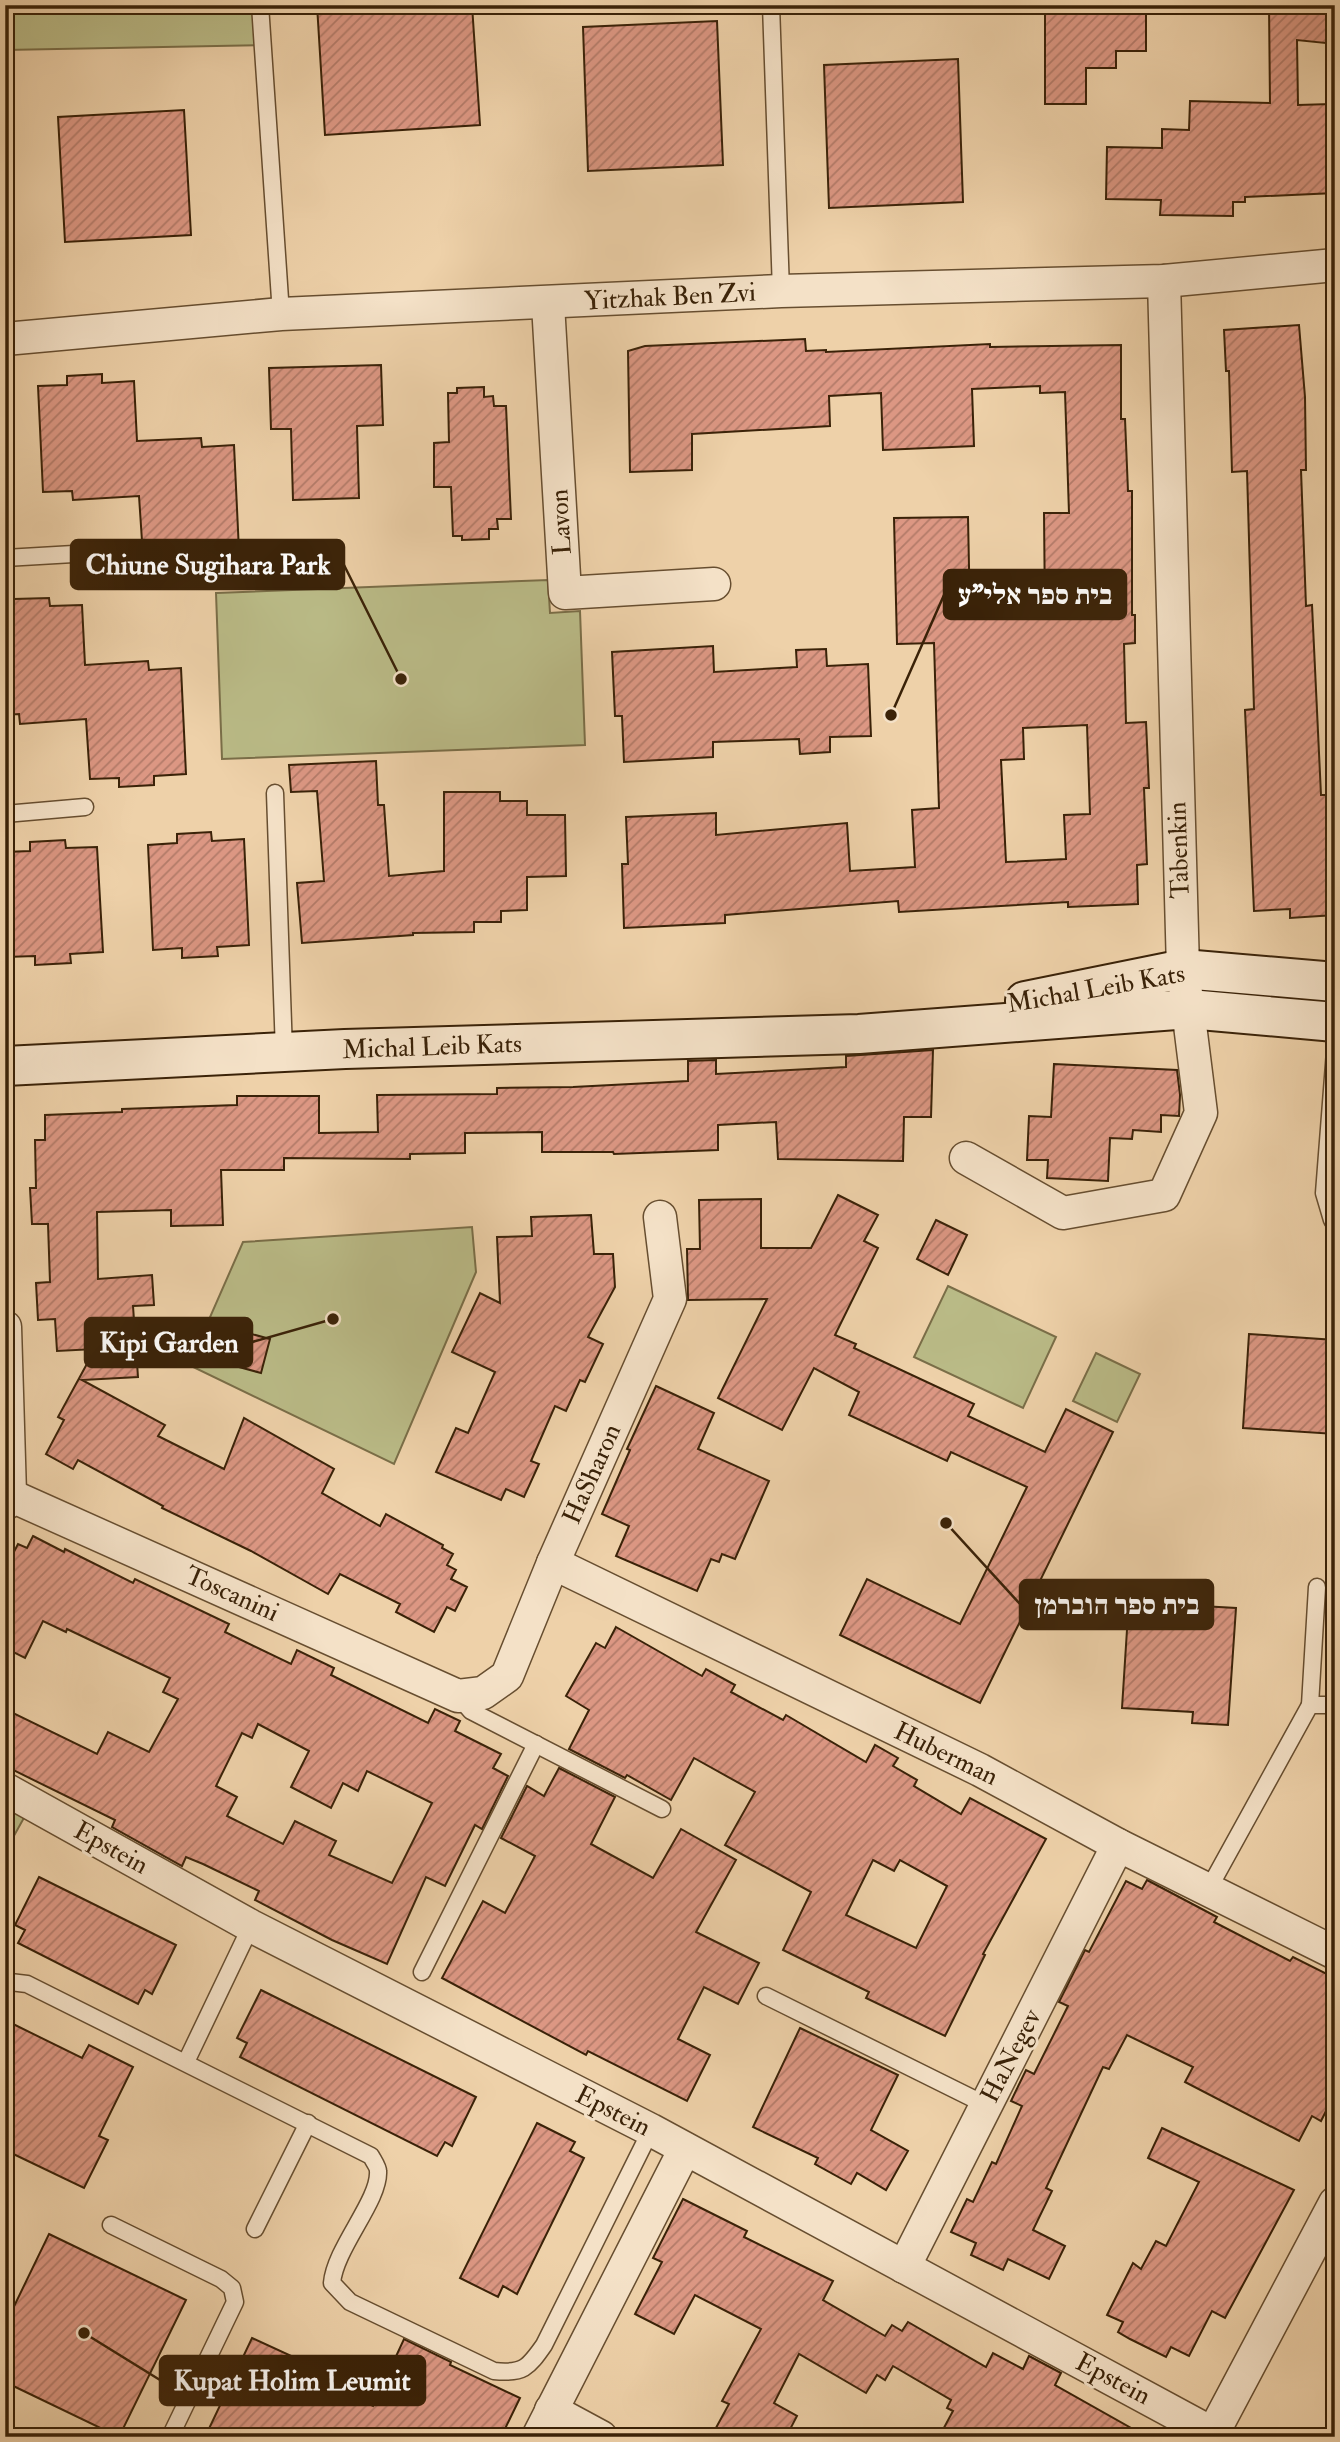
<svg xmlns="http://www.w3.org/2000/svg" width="1340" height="2442" font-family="'IM FELL Double Pica','Frank Ruhl Libre',serif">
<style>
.park{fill:#babb87;stroke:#7a6e48;stroke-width:2}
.building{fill:url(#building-hatch);stroke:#3a2208;stroke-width:2;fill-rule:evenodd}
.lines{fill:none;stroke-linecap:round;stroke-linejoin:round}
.lane-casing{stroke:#674e30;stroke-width:19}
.street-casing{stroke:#674e30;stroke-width:35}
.secondary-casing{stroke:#3a2208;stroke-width:42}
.lane{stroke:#f4e1c7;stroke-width:16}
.street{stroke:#f4e1c7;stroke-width:32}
.secondary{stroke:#f4e1c7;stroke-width:38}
.labels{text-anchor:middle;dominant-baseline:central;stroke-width:6;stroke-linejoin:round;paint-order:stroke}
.street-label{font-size:26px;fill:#3a2208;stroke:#f4e1c7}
.leader{fill:none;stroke:#3a2208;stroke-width:2.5}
.callout-dot{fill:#3a2208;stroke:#f4e1c7;stroke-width:2.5}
.callout{fill:#3a2208;stroke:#3a2208;stroke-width:2.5}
.callout-label{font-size:28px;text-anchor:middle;font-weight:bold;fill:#fff}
</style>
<defs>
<pattern id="building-hatch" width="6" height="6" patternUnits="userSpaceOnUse" patternTransform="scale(1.75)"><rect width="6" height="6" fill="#dc9783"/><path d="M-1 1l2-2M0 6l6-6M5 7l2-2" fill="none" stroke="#b37b69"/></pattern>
</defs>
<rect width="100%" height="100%" fill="#eed1a9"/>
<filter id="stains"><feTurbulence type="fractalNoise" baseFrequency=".00286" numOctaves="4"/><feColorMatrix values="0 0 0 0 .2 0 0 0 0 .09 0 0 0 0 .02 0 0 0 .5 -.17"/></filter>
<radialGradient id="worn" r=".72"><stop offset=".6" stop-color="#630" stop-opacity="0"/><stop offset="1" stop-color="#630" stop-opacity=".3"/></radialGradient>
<!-- park -->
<g class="park">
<path d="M5,5H259L263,45L5,50Z"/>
<path d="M1328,474H1335L1333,734Z"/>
<path d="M548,580L550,613L580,611L585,745L222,759L216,593Z"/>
<path d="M472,1227L476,1272L394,1464L189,1365L243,1242Z"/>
<path d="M948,1286L1056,1337L1023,1408L914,1357Z"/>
<path d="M1096,1353L1140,1374L1117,1422L1073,1401Z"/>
<path d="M5,1806L25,1816L5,1852Z"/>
</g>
<!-- building -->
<g class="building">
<path d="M317,5H472L480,125L325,135Z"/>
<path d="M1045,5H1146V51H1116V68H1086V104H1045Z"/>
<path d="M1269,5H1314L1335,14V44L1297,40L1298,105L1331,104L1332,143H1335V193L1245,197V202H1233V216L1160,215L1161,200L1106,199L1107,147L1162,148V129L1189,130L1190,101L1270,103Z"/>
<path d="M717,21L723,165L588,171L583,27Z"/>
<path d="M958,59L963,202L829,208L824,65Z"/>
<path d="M184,110L191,235L65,242L58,117Z"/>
<path d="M1299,325L1305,397L1306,470H1301L1306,606L1312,605L1321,795H1329L1335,915L1290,918V909L1254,911L1245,710L1254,709L1247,471L1232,472L1229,371H1226L1224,330Z"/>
<path d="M805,339L806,351L826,350V352L990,344V347L1121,345V419H1125L1128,491H1132V615H1135V643L1124,644L1126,723L1146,722L1149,788H1144L1147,864L1137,865L1138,904L1068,907V902L899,912L898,901L725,915V923L624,928L622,864H628L626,817L716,813V835L847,823L850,871L915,867L912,810L939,808L934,643L897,644L894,518L968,517L970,616L1045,614L1044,513H1069L1065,392L1040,393V386L972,389L974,446L883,450L881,393L829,396L830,426L692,434V470L630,472L628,351L645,346ZM1087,725L1090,814L1064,815L1066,859L1006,862L1001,760L1024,759L1023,728Z"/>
<path d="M381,365L383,425L357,426L359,498L293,500L291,429H271L269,368Z"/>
<path d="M102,374V383L134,381L137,441L201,438L202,447L234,445L239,551L207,553V562L171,564L172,554L143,556L139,496L73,500L72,491L43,492L38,386L67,385V376Z"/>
<path d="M484,387V397L493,396L494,406H506L511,519H497L498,529H489V539L462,540V536H453L451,487H434V443L449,442L448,393H457V388Z"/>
<path d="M49,598L50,606L82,605L85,665L148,661L149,670L181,668L186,774L154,776V785L119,787V778L90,779L86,719L20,724L19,714L5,715V609L14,608V599Z"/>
<path d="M713,646L714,672L797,667L796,650L826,649L827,666L868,664L871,736L830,737V752L800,754L799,739L713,742V757L624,762L622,716H615L612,652Z"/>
<path d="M376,761L378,805H384L389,876L444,871V792H500V801H527V815H565L566,876L527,877V910L501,911V922H474V932L413,933V935L302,943L297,883L324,881L317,791L291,792L289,765Z"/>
<path d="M211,832L212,841L244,839L249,945L217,947L218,956L182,958V948L153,950L148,845L177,843V834Z"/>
<path d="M65,840L66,848L97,847L103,952L70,954L71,963L35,965V956L6,957L5,852L30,851V842Z"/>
<path d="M933,1050L931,1117H904L903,1161L778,1159L776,1122L718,1125V1150L614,1154L613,1152H542V1132L465,1133V1153L410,1154V1159L284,1158V1170H221L223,1225L171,1226V1210L97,1212L98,1279L152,1275L154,1305L133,1306L138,1377L82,1380L165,1425L158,1436L224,1469L244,1418L334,1469L322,1493L380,1526L386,1514L443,1545L442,1548L453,1554L447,1565L456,1570L451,1579L467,1587L455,1611L447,1607L434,1632L396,1612L400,1604L340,1574L328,1594L251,1551L162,1508L163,1506L78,1460L73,1469L46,1454L64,1420L58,1417L95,1349L57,1351L55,1319L38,1320L36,1283L50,1282L48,1224H32L30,1188H36L35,1140H45V1115L122,1112V1109L237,1105V1096H319V1133L378,1132L377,1095L497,1094V1088L573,1087L688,1081V1061L716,1060V1074L846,1067V1056Z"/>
<path d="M1054,1064L1177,1070L1180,1095L1179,1116L1161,1115V1132L1133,1130L1132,1139L1110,1138L1108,1181L1047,1178L1048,1160H1027L1029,1116L1051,1117Z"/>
<path d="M838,1195L878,1215L864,1241L878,1248L835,1335L856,1344L854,1348L974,1404L968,1416L1045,1452L1066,1409L1113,1432L980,1703L840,1635L867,1579L960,1624L1027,1487L951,1452L947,1461L849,1415L859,1392L814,1368L782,1430L718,1398L767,1299L688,1300L687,1249H700L699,1200L761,1199V1248H811Z"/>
<path d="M591,1215L594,1254H613L615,1287L588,1337L603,1344L585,1382L580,1380L566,1411L555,1406L531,1461L539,1464L524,1497L506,1489L501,1500L436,1472L456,1428L468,1433L495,1372L452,1352L480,1293L500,1303L497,1237L532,1236L531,1217Z"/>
<path d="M936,1220L967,1235L948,1275L917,1259Z"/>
<path d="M226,1327L270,1339L261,1373L217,1361Z"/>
<path d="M1249,1334L1335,1340V1434L1243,1428Z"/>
<path d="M656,1386L714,1413L698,1449L769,1481L735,1559L722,1554L719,1562L711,1559L697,1591L616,1556L629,1526L602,1514L630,1450L627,1449Z"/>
<path d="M33,1536L64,1552L65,1549L133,1583L135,1579L229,1624L225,1632L291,1664L297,1650L334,1668L331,1675L428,1723L435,1709L460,1721L455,1731L501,1754L493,1768L508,1776L482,1829L475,1825L445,1886L426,1877L387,1964L332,1940L255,1900L259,1891L203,1864L186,1857L182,1866L112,1827L115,1820L5,1766V1709L97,1754L108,1732L149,1752L178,1699L163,1692L170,1678L67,1629L66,1632L43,1621L25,1658L5,1648V1569L18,1544L27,1548ZM258,1724L309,1751L291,1787L331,1808L343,1783L358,1791L367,1771L432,1803L392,1883L329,1855L336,1841L295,1821L283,1844L227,1816L237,1797L216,1786L242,1733L252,1738Z"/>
<path d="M1201,1606L1236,1608L1228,1725L1192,1723L1193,1712L1122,1708L1128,1614L1200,1619Z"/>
<path d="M616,1627L702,1676L706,1669L735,1685L731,1692L783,1720L786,1715L866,1762L875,1745L898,1758L893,1766L917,1780L914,1786L961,1814L970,1798L1046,1839L983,1954L985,1955L945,2036L866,1998L869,1992L783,1950L811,1892L725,1845L755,1792L694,1758L671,1800L627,1775L625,1778L569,1749L589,1710L566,1696L596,1643L605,1648ZM873,1860L894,1871L900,1860L947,1886L916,1948L846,1915Z"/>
<path d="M559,1768L615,1797L591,1844L653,1878L681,1829L736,1860L696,1932L759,1963L738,2004L704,1987L678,2039L710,2055L687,2101L588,2051L586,2055L442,1978L483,1901L505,1913L535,1856L501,1838L527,1786L544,1796Z"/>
<path d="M39,1877L176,1945L152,1994L145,1990L138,2004L18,1943L25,1930L15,1925Z"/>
<path d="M1147,1880L1217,1917L1214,1922L1290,1961L1293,1957L1335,1978V2093L1321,2121L1312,2116L1299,2141L1185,2082L1193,2067L1127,2035L1109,2069L1103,2067L1046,2188L1052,2191L1033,2230L1065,2246L1049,2279L1008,2259L1003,2270L971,2255L976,2243L951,2232L967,2199L973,2202L992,2162L996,2164L1022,2106L1011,2101L1026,2070L1034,2074L1068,2006L1059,2002L1085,1950L1089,1952L1126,1881L1142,1889Z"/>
<path d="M261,1990L476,2097L452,2146L445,2142L437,2156L240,2057L247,2043L237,2038Z"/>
<path d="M5,2020L82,2058L89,2045L133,2067L99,2136L108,2140L84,2188L5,2150Z"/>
<path d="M800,2028L898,2075L871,2130L908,2151L886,2190L857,2173L851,2184L815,2164L818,2158L753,2127Z"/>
<path d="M537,2123L575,2142L570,2151L584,2158L517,2294L503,2286L498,2297L460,2278Z"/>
<path d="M1162,2128L1294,2190L1225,2318L1212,2311L1189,2356L1171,2347L1166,2357L1130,2339L1118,2332L1123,2322L1107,2315L1133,2263L1141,2269L1156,2241L1166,2246L1199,2182L1148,2158Z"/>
<path d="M683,2199L747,2231L744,2237L833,2281L823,2300L885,2336L892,2325L902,2331L908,2322L986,2367L993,2353L1023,2369L1029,2356L1061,2373L1055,2385L1147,2437H939L953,2411L947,2408L951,2400L893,2366L885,2380L877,2375L866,2393L799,2354L774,2403L797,2416L786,2437H711L729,2404L722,2401L761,2329L695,2295L674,2334L635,2314L662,2262L653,2258Z"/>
<path d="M49,2234L186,2300L119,2437L5,2382V2325Z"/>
<path d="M252,2338L300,2360L296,2369L373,2406L404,2339L451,2362L450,2365L520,2398L501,2437H205Z"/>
</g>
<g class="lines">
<defs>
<g id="lane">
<path d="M260,5L281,314"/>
<path d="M771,5L781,291"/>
<path d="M5,558L125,551"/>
<path d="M275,793L284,1052"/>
<path d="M5,814L85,807"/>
<path d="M1335,1051L1324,1193L1332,1220L1335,1222"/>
<path d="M458,1696L471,1711L662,1809"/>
<path d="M1310,1705L1317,1587"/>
<path d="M1208,1890L1310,1705H1335"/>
<path d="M422,1972L536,1744"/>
<path d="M5,1984L10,1982L27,1984L371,2156C373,2160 378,2167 378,2171C380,2200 335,2248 332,2283L350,2302L494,2371C523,2374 528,2368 544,2345L651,2130"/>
<path d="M766,1996L986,2105"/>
<path d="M186,2062L251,1926"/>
<path d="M111,2225L221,2279L232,2288L235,2302L170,2437"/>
<path d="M255,2229L308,2123"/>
</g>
<g id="street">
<path d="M548,304L565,593L714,584"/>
<path d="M5,339L281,314L781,291L1164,281L1335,265"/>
<path d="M966,1158L1063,1213L1164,1195L1201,1113L1183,969L1164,281"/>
<path d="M5,1327L10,1494L5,1504"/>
<path d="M5,1493L458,1696L483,1693L507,1676L553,1563L670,1299L660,1217"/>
<path d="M553,1563L980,1770L1118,1845L1335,1953"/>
<path d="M5,1789L251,1926L651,2130L1219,2437"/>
<path d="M904,2267L1118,1845"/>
<path d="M551,2410L601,2437"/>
<path d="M538,2437L685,2149"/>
<path d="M1211,2437L1335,2203"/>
</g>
<g id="secondary">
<path d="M1025,1001L1183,969L1335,982"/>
<path d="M5,1066L345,1049L859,1034L1189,1009L1335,1022"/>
</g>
</defs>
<!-- lane casing -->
<use href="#lane" class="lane-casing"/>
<!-- street casing -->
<use href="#street" class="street-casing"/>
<!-- secondary casing -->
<use href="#secondary" class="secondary-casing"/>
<!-- lane -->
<use href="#lane" class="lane"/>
<!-- street -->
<use href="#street" class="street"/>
<!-- secondary -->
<use href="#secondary" class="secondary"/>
</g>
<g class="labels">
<!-- street labels -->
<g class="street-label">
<text transform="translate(670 297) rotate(-3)">Yitzhak Ben Zvi</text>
<text transform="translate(561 522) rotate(-93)">Lavon</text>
<text transform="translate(1179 850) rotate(-92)">Tabenkin</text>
<text transform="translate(1096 989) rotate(-10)">Michal Leib Kats</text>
<text transform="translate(432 1047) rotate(-2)">Michal Leib Kats</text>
<text transform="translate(592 1474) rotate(-66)">HaSharon</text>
<text transform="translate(232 1594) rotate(24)">Toscanini</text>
<text transform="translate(946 1754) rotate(26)">Huberman</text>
<text transform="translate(111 1848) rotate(29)">Epstein</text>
<text transform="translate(1011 2056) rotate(-63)">HaNegev</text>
<text transform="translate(613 2111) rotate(27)">Epstein</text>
<text transform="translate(1113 2379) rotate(28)">Epstein</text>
</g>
</g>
<!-- callouts -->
<path class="leader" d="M401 679L344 565M891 715L944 595M333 1319L252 1342M946 1523L1020 1604M84 2333L160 2380"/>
<g class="callout-dot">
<circle cx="401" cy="679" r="7"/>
<circle cx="891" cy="715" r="7"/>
<circle cx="333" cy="1319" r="7"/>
<circle cx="946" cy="1523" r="7"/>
<circle cx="84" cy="2333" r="7"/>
</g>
<g class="callout">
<rect x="71" y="540" width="273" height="49" rx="7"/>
<rect x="944" y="570" width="182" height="49" rx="7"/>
<rect x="85" y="1318" width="167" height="49" rx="7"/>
<rect x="1020" y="1580" width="193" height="49" rx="7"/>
<rect x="160" y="2356" width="265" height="49" rx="7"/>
</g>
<g class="callout-label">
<text x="208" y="574">Chiune Sugihara Park</text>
<text x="1035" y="604">בית ספר אלי"ע</text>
<text x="169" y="1352">Kipi Garden</text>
<text x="1117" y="1614">בית ספר הוברמן</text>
<text x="292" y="2390">Kupat Holim Leumit</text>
</g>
<!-- margin -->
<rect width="1340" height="2442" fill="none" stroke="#eed1a9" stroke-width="28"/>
<rect x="7" y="7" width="1326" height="2428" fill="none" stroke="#3a2208" stroke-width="3.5"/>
<rect x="14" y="14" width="1312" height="2414" fill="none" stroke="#3a2208" stroke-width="2"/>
<rect width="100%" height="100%" filter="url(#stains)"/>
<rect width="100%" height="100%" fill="url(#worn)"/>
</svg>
